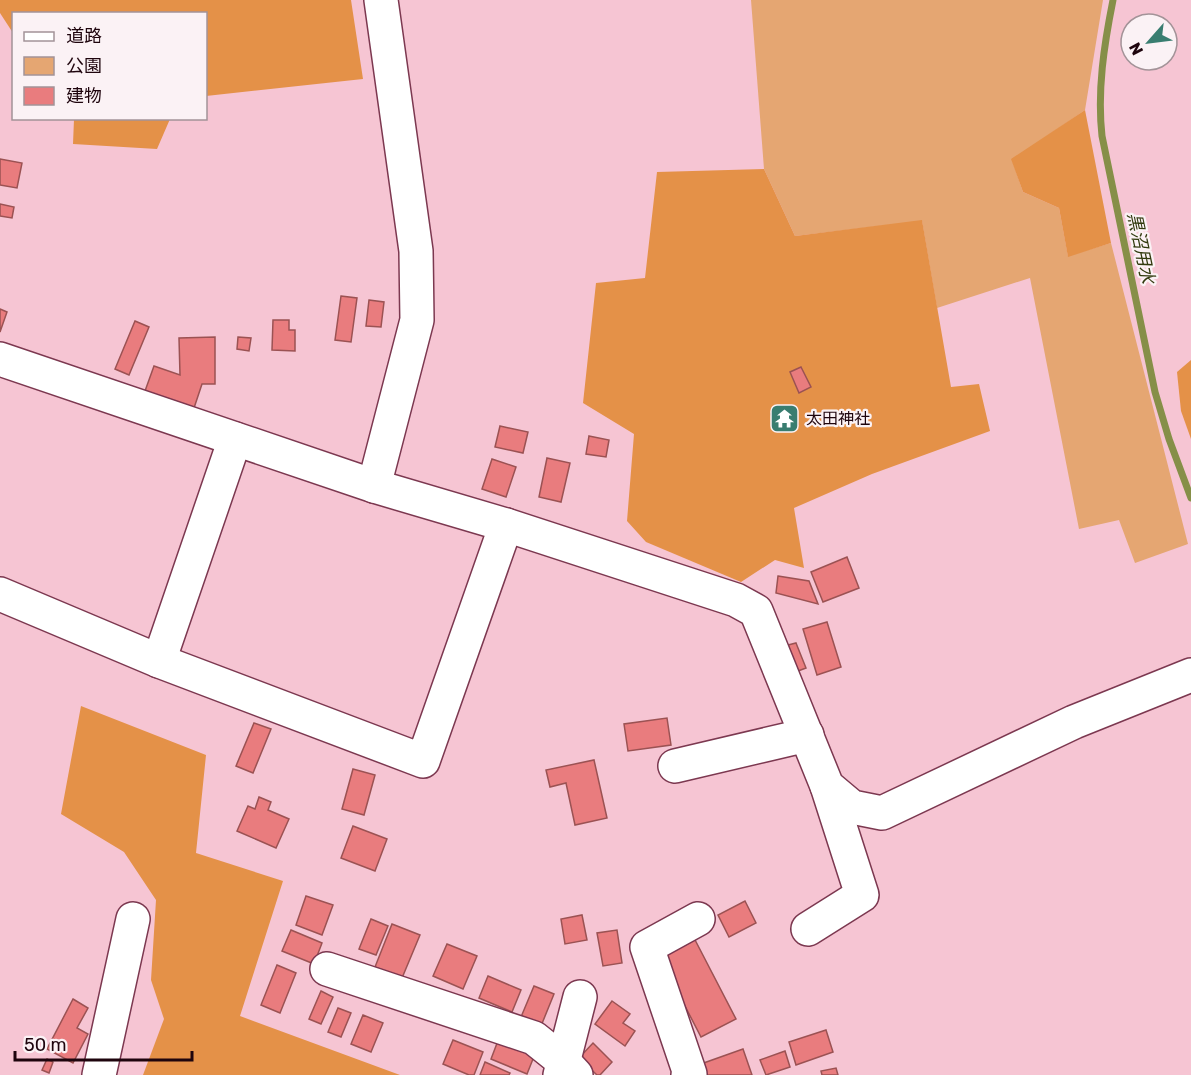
<svg xmlns="http://www.w3.org/2000/svg" width="1191" height="1075" font-family="Rubik,'Noto Sans JP',sans-serif">
<style>
.green{fill:#e5a672}
.forest{fill:#e49148}
.lines{fill:none;stroke-linecap:round;stroke-linejoin:round}
.stream{stroke:#868f48;stroke-width:7}
.building{fill:#e97c7e;stroke:#9b5253;stroke-width:1.5}
.minor-casing{stroke:#7c3850;stroke-width:36}
.minor{stroke:#fff;stroke-width:33}
.labels{text-anchor:middle;dominant-baseline:central;stroke-width:4.5;stroke-linejoin:round;paint-order:stroke}
.poi-label{font-size:16px;fill:#1e040d;stroke:#fbf2f5;text-anchor:start}
.water-label{font-size:18px;font-style:italic;fill:#313a0e;stroke:#fbf2f5}
</style>
<rect width="100%" height="100%" fill="#f6c5d3"/>
<!-- green -->
<path class="green" d="M751,0H1103L1085,110L1012,160L1023,192L1059,208L1068,256L1111,243L1188,544L1135,563L1119,520L1079,529L1030,278L937,308L922,221L795,236L764,169Z"/>
<!-- forest -->
<g class="forest">
<path d="M0,0H351L363,79L206,96V14H14L13,33L0,13Z"/>
<path d="M1085,110L1111,243L1068,257L1059,208L1023,192L1011,159Z"/>
<path d="M74,119V118L170,119L157,149L73,144Z"/>
<path d="M764,169L795,236L922,220L951,387L979,384L990,431L872,474L794,508L804,568L775,560L741,582L646,542L627,521L634,434L583,403L596,283L645,278L657,172Z"/>
<path d="M1191,360V439L1181,411L1177,372Z"/>
<path d="M81,706L206,755L196,853L283,881L240,1016L400,1075H143L164,1019L151,980L156,900L124,852L61,814Z"/>
</g>
<g class="lines">
<!-- stream -->
<path class="stream" d="M1113,0C1104,45 1097,91 1102,136L1155,392L1169,439L1191,498"/>
</g>
<!-- building -->
<g class="building">
<path d="M0,159L22,163L17,188L0,185Z"/>
<path d="M0,204L14,207L12,218L0,216Z"/>
<path d="M341,296L357,298L351,342L335,340Z"/>
<path d="M369,300L384,302L381,327L366,326Z"/>
<path d="M0,309L7,312L0,332Z"/>
<path d="M273,320H289V330H295V351L272,350Z"/>
<path d="M135,321L149,327L129,375L115,369Z"/>
<path d="M215,337V384H202L194,408L145,391L154,366L180,375L179,338Z"/>
<path d="M238,337L251,338L249,351L237,349Z"/>
<path d="M801,367L811,387L799,393L790,372Z"/>
<path d="M793,407L798,424L777,431L771,414Z"/>
<path d="M500,426L528,432L523,453L495,447Z"/>
<path d="M589,436L609,440L606,457L586,454Z"/>
<path d="M547,458L570,463L561,502L539,497Z"/>
<path d="M492,459L516,467L506,497L482,489Z"/>
<path d="M847,557L859,588L823,602L811,572Z"/>
<path d="M778,576L809,581L818,604L776,593Z"/>
<path d="M827,622L841,667L817,675L803,629Z"/>
<path d="M796,643L806,668L798,671L788,645Z"/>
<path d="M667,718L671,745L628,751L624,724Z"/>
<path d="M254,723L271,729L253,773L236,766Z"/>
<path d="M594,760L607,818L575,825L566,783L550,787L546,770Z"/>
<path d="M353,769L375,775L364,815L342,809Z"/>
<path d="M259,797L271,802L268,810L289,819L276,848L237,831L248,806L255,809Z"/>
<path d="M353,826L387,839L375,871L341,858Z"/>
<path d="M306,896L333,905L322,935L296,925Z"/>
<path d="M745,901L756,923L729,937L718,915Z"/>
<path d="M582,915L587,940L565,944L561,919Z"/>
<path d="M371,919L388,926L376,955L359,949Z"/>
<path d="M392,924L420,935L402,978L375,967Z"/>
<path d="M291,930L322,943L314,964L282,951Z"/>
<path d="M617,930L622,963L603,966L597,933Z"/>
<path d="M693,936L736,1019L701,1037L658,954Z"/>
<path d="M447,944L477,956L463,989L433,976Z"/>
<path d="M277,965L296,973L280,1013L261,1005Z"/>
<path d="M488,976L521,990L512,1012L479,998Z"/>
<path d="M534,986L554,994L541,1026L521,1017Z"/>
<path d="M321,991L333,997L321,1024L309,1019Z"/>
<path d="M73,999L88,1008L77,1028L88,1034L73,1063L47,1049Z"/>
<path d="M612,1001L630,1014L623,1023L635,1031L625,1046L595,1024Z"/>
<path d="M338,1008L351,1013L341,1037L328,1032Z"/>
<path d="M363,1015L383,1023L371,1052L351,1044Z"/>
<path d="M826,1030L833,1052L796,1065L789,1042Z"/>
<path d="M499,1038L535,1054L527,1074L491,1059Z"/>
<path d="M453,1040L483,1052L474,1075H469L443,1064Z"/>
<path d="M593,1043L612,1062L600,1075H597L579,1058Z"/>
<path d="M743,1049L752,1075H702L698,1065Z"/>
<path d="M785,1051L790,1067L766,1075L760,1060Z"/>
<path d="M47,1059L53,1062L49,1073L42,1070Z"/>
<path d="M485,1062L510,1073L509,1075H480Z"/>
<path d="M836,1068L838,1075H822L821,1071Z"/>
</g>
<g class="lines">
<defs>
<g id="minor">
<path d="M0,359L374,486L506,525L736,600L756,611L827,786L852,807L882,813L1074,722L1191,675"/>
<path d="M374,486L417,320L416,251L381,0"/>
<path d="M0,594L159,661L423,761L506,525"/>
<path d="M159,661L235,439"/>
<path d="M675,766L807,735"/>
<path d="M808,929L862,895L827,786"/>
<path d="M327,969L534,1038L564,1062L576,1075"/>
<path d="M99,1075L133,919"/>
<path d="M560,1075L580,997"/>
<path d="M688,1075L690,1074L647,947L698,919"/>
</g>
</defs>
<!-- minor casing -->
<use href="#minor" class="minor-casing"/>
<!-- minor -->
<use href="#minor" class="minor"/>
</g>
<!-- icons -->
<defs>
<symbol id="temple-square" viewBox="-11 -11 22 22"><rect x="-9" y="-9" width="18" height="18" rx="4" fill="#397d70" stroke="#fbf2f5"/><path d="M0-6L5-2H3V0L6.5 2.5H4V6H1.5V3h-3V6H-4V2.5H-6.5L-3 0V-2H-5Z" fill="#fff"/></symbol>
</defs>
<g fill-rule="evenodd">
<use href="#temple-square" x="768" y="402" width="33" height="33"/>
</g>
<g class="labels">
<!-- poi labels -->
<g class="poi-label">
<text x="806" y="418">太田神社</text>
</g>
<!-- water labels -->
<g class="water-label">
<text transform="translate(1141 248) rotate(78)">黒沼用水</text>
</g>
</g>
<!-- legend -->
<rect x="12" y="12" width="195" height="108" fill="#fbf2f5" stroke="#a39398" stroke-width="1.5"/>
<rect x="24" y="32" width="30" height="9" fill="#ffffff" stroke="#a39398" stroke-width="1.5"/>
<text x="66" y="42" font-size="18" fill="#1e040d">道路</text>
<rect x="24" y="57" width="30" height="18" fill="#e5a672" stroke="#a39398" stroke-width="1.5"/>
<text x="66" y="72" font-size="18" fill="#1e040d">公園</text>
<rect x="24" y="87" width="30" height="18" fill="#e97c7e" stroke="#a39398" stroke-width="1.5"/>
<text x="66" y="102" font-size="18" fill="#1e040d">建物</text>
<!-- north arrow -->
<g transform="translate(1149 42) rotate(242)"><circle r="28" fill="#fbf2f5" stroke="#a39398" stroke-width="1.5"/>
<path d="M0-4.5L10 22L0 15L-10 22Z" fill="#397d70"/>
<text y="-9" font-size="16" font-weight="bold" text-anchor="middle" fill="#1e040d">N</text>
</g>
<!-- scale -->
<path d="M15 1051v9h177v-9" fill="none" stroke="#1e040d" stroke-width="3"/>
<text x="24" y="1051" font-size="18" fill="#1e040d" stroke="#fbf2f5" stroke-width="4.5" paint-order="stroke">50 m</text>
</svg>
